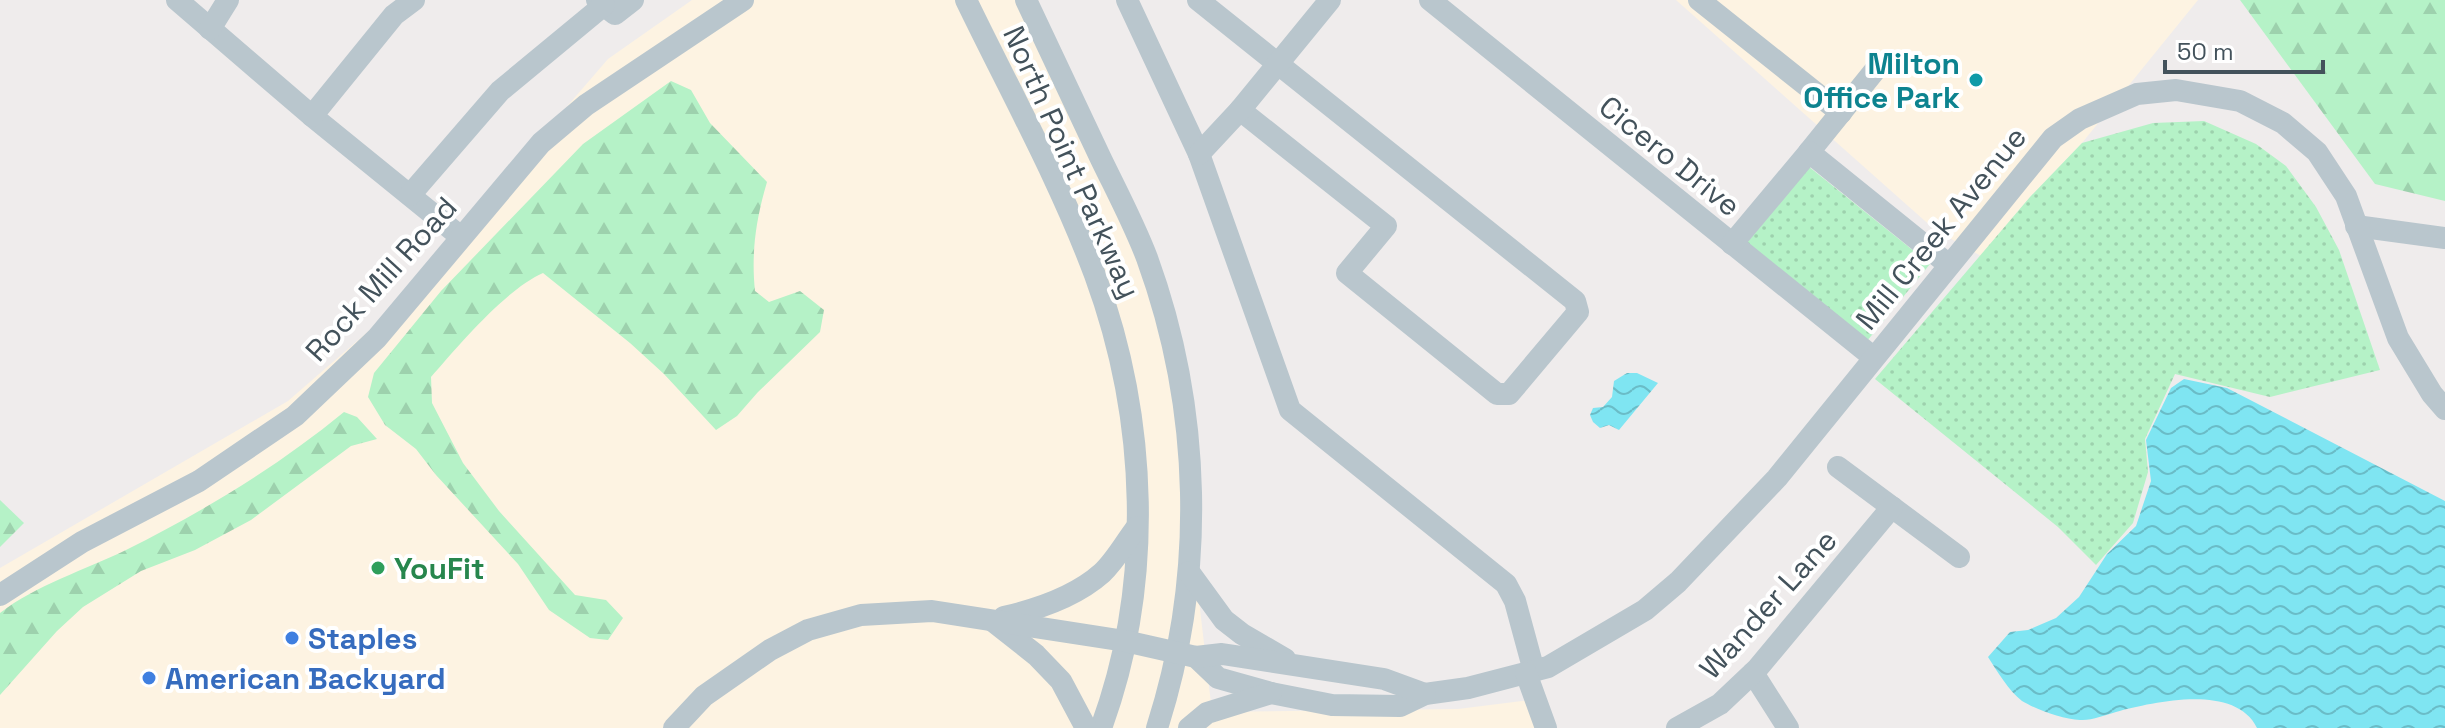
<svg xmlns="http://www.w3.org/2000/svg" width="2445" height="728" font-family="'Space Grotesk',sans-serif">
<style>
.commercial{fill:#fdf3e2}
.forest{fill:url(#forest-firs)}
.park{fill:url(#park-dots)}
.water{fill:url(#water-waves)}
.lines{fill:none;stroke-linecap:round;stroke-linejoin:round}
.minor{stroke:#b9c6cd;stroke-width:22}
.culture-dot{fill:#0f9aa8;stroke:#fff;stroke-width:3}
.leisure-dot{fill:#2e9e5b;stroke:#fff;stroke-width:3}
.shop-dot{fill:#3f7fe0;stroke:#fff;stroke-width:3}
.labels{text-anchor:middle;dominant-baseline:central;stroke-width:8;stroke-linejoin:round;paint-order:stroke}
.culture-label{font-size:30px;font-weight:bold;fill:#0d838f;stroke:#fff;text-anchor:end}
.street-label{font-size:30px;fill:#43525b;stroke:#fff}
.leisure-label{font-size:30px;font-weight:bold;fill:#27864d;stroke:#fff;text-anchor:start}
.shop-label{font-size:30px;font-weight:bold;fill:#366cbe;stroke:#fff;text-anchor:start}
</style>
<defs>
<pattern id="forest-firs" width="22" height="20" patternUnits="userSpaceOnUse" patternTransform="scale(2)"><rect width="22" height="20" fill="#b5f2c7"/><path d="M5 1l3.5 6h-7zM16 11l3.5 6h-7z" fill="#9dd1ad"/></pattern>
<pattern id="park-dots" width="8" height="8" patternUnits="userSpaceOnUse" patternTransform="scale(2)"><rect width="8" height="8" fill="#b5f2c7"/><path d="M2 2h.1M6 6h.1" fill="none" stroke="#9dd1ad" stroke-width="1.8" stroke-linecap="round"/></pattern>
<pattern id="water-waves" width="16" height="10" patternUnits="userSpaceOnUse" patternTransform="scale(2)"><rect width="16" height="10" fill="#7fe5f2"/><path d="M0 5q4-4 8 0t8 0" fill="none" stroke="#6abcc7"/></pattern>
</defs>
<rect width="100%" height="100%" fill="#efecec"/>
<!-- commercial -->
<g class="commercial">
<path d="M692,0H1028L1163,291L1212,712L1458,709L1530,700L1542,728H0V568L288,401L387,315L608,59Z"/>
<path d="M1676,0H2198L2082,143L2030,197L1981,256L1934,229Z"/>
</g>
<!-- forest -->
<g class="forest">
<path d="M2240,0H2445V201L2375,184Z"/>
<path d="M671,81L691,90L710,123L767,182C756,219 751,253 755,291L769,302L800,291L824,310L820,332L758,392L737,416L716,430L664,374L630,343L543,273C505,290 459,345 431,377L432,403L463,463L499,511L575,595L606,600L623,618L608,640L590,638L549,610L518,564L436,475L416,449L385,425L368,397L374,373L441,291L583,144Z"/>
<path d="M344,412L357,417L377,439L351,446L251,520L195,550L141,571L83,607L57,631L0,695V613C36,585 85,570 126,550C204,511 277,467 344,412Z"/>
<path d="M0,500L24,523L0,547Z"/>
</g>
<!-- park -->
<g class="park">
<path d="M2204,121L2256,144L2286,166L2316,207L2339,250L2380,370L2270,397L2175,374L2145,439L2148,472L2133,523L2096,565L2058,527L1875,379L2030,197L2082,143L2153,123Z"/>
<path d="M1808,166L1930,264L1867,341L1746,244Z"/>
</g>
<!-- water -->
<g class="water">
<path d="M1627,373H1637L1658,383L1619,430L1609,425L1600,428L1593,422L1590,415L1593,408L1603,407L1612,397L1614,381Z"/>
<path d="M2184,379L2227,388L2445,501V728H2257C2235,683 2154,702 2116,712C2105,715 2091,721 2080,720C2063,719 2037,710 2022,701C2009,691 1997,671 1988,657L2010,632L2028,630L2056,618L2079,597L2107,554L2136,526L2151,481L2146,440L2171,388Z"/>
</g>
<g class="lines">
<!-- minor -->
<g class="minor">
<path d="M177,0L312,116L461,237"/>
<path d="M597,0L615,14L633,0"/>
<path d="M966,0C1010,91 1060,181 1095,275C1148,419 1154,584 1101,728"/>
<path d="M1026,0C1051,53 1076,106 1101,159C1117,192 1134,224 1147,258C1202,409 1206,576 1157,728"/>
<path d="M1127,0L1199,154L1290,410L1506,584L1515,601L1534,671"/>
<path d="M1198,0L1575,301L1578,312L1509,394H1497L1347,273L1386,226L1240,110"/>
<path d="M1430,0L1873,357"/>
<path d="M1699,0L1841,113"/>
<path d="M210,29L228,0"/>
<path d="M312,116L394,15L414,0"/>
<path d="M1809,152L1876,69"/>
<path d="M1199,154L1240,110L1330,0"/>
<path d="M410,195L500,91L604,5"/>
<path d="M2356,226L2445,238"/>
<path d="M1732,244L1809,152L1949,265"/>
<path d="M1838,467L1959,557"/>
<path d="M1189,572L1224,620L1242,634L1285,659"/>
<path d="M0,595L82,542L199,481L295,416L377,338L541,143L586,105L743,0"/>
<path d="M1004,617C1039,609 1075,597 1102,573C1116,560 1126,541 1137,527"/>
<path d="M993,621L1036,655L1061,681L1086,728"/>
<path d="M1196,657L1218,678L1271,693L1332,705L1400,706L1425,694L1468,688L1548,667L1645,610L1678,582L1777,478L2053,138L2080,119L2137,94L2176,90L2240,101L2283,123L2317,152L2346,196L2398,338L2432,394L2445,409"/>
<path d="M1526,673L1546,728"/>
<path d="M1753,673L1788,728"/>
<path d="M674,728L704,696L770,650L808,630L861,615L932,611L1125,641L1196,657L1222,654L1384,679L1425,694"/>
<path d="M1189,728L1207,713L1271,693"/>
<path d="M1677,728L1720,704L1757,669L1892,507"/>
</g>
</g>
<!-- markers -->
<circle class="culture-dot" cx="1976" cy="80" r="8"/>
<circle class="leisure-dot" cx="378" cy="568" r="8"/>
<g class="shop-dot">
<circle cx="292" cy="638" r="8"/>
<circle cx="149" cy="678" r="8"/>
</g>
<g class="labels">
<!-- culture labels -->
<g class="culture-label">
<text x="1960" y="63">Milton<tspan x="1960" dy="34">Office Park</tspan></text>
</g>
<!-- street labels -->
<g class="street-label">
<text transform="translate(1670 156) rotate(39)">Cicero Drive</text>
<text transform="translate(1072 162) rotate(66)">North Point Parkway</text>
<text transform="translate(1941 228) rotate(-51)">Mill Creek Avenue</text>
<text transform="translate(381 279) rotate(-48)">Rock Mill Road</text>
<text transform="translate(1768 604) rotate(-48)">Wander Lane</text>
</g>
<!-- leisure labels -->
<g class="leisure-label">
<text x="394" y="568">YouFit</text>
</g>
<!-- shop labels -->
<g class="shop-label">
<text x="308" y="638">Staples</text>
<text x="165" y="678">American Backyard</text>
</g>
</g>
<!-- scale -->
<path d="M2165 60v12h158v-12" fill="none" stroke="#43525b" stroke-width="4"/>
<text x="2177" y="60" font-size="24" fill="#43525b" stroke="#ffffff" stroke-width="6" paint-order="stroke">50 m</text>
</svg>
